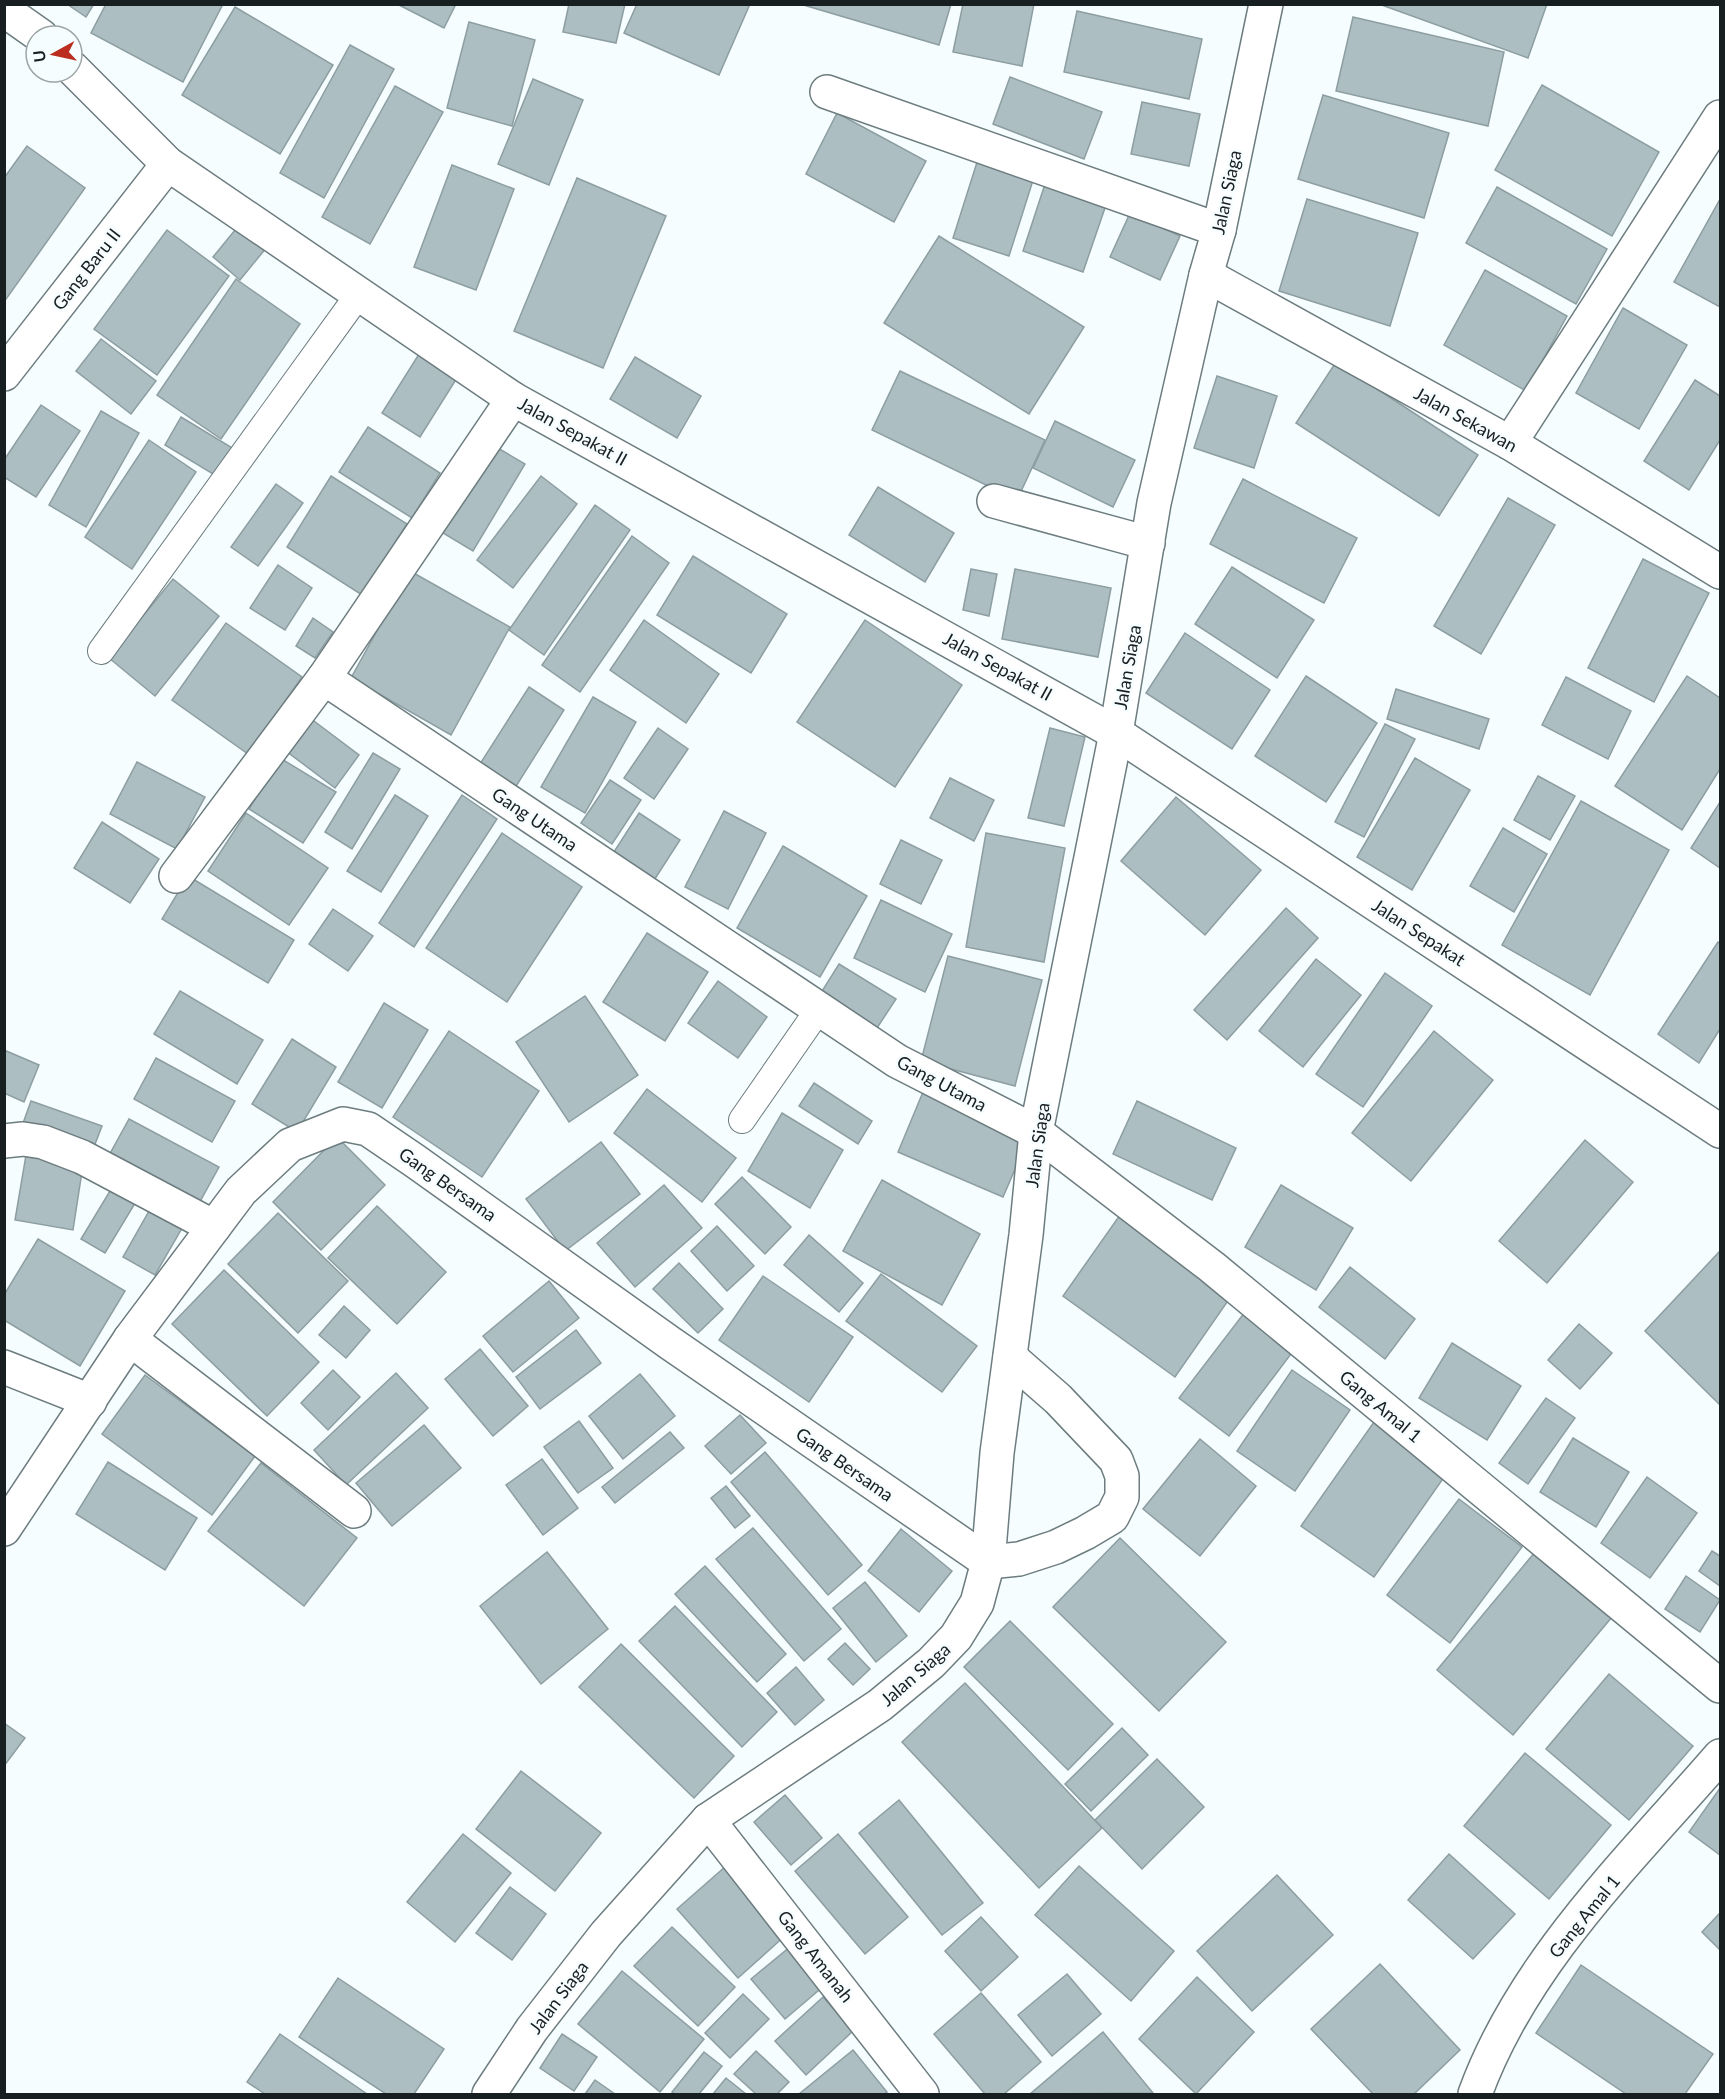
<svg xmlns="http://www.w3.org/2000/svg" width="1725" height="2099" font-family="Lato,sans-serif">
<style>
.building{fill:#adbec2;stroke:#8d9ea2;stroke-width:1.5}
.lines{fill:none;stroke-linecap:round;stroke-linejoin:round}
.service-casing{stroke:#6c7c7f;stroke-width:28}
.minor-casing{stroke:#6c7c7f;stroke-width:36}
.service{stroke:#fff;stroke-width:26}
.minor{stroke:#fff;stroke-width:33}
.labels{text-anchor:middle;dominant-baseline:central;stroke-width:5;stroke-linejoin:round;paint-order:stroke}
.street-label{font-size:18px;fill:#181f20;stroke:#f6fdff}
</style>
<rect width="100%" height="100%" fill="#f6fdff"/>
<!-- building -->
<g class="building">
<path d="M67,4H94L86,17Z"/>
<path d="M106,4H223L183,82L91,33Z"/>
<path d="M397,4H456L444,28Z"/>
<path d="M569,4H625L616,43L563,32Z"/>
<path d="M637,4H750L719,75L624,33Z"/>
<path d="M800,4H951L939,45Z"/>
<path d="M963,4H1034L1022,66L953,52Z"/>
<path d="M1379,4H1547L1528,58Z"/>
<path d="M235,7L333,65L280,154L182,95Z"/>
<path d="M1077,11L1202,39L1189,99L1064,72Z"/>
<path d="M1353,17L1504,52L1488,126L1336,91Z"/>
<path d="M469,22L535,40L512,126L447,108Z"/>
<path d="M350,45L394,69L324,198L280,173Z"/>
<path d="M1010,77L1102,112L1084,159L993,124Z"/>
<path d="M533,79L583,100L549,185L498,164Z"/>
<path d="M1542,85L1659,152L1612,236L1495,170Z"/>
<path d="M395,86L443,112L370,244L322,217Z"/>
<path d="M1323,95L1449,133L1424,218L1298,179Z"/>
<path d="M1142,102L1200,114L1189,166L1131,154Z"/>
<path d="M837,113L926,161L894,222L806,174Z"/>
<path d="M27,146L85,188L4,302V178Z"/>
<path d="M979,156L1035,174L1009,256L953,238Z"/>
<path d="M452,165L514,189L476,290L414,267Z"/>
<path d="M577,178L666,216L603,368L514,331Z"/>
<path d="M1045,184L1106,205L1083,272L1023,251Z"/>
<path d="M1497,187L1607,249L1576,304L1466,243Z"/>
<path d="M1307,199L1418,233L1390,326L1279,291Z"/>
<path d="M1719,201L1720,202V307L1674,282Z"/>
<path d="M1130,213L1180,236L1160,280L1110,257Z"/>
<path d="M244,219L271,242L240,280L213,257Z"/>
<path d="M167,230L229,276L157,375L94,329Z"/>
<path d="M939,236L1084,327L1029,414L884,323Z"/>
<path d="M1485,270L1567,316L1526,391L1444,345Z"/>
<path d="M236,279L300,324L221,439L157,395Z"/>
<path d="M1623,308L1687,345L1639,429L1576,393Z"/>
<path d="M101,339L156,381L131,414L76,371Z"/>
<path d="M424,346L462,370L420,437L382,413Z"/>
<path d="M635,357L701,396L677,438L610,399Z"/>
<path d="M1336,362L1478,455L1439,516L1296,423Z"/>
<path d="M900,371L1045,440L1017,500L872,430Z"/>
<path d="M1217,376L1277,396L1254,468L1194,448Z"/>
<path d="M1695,380L1720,396V440L1689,490L1644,461Z"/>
<path d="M41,405L80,431L36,497L4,477V460Z"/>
<path d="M101,411L139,433L86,527L49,505Z"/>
<path d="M181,417L234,449L218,477L165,445Z"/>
<path d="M1055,421L1135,460L1113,507L1033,468Z"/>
<path d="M368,427L440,473L412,518L339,472Z"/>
<path d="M149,440L196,472L132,569L85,537Z"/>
<path d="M491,444L525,464L473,551L438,530Z"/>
<path d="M331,476L407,524L362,595L287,547Z"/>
<path d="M541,476L577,504L513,588L477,560Z"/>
<path d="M1243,479L1357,538L1324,603L1210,544Z"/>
<path d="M276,484L303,503L258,566L231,547Z"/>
<path d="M878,487L954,533L925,582L849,535Z"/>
<path d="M1508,498L1555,525L1481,654L1434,626Z"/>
<path d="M595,505L630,530L544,655L509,630Z"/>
<path d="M632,536L669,563L580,692L542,665Z"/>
<path d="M693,556L787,614L751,673L657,615Z"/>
<path d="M1643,559L1709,593L1654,702L1588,668Z"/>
<path d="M278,565L312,588L285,630L250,608Z"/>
<path d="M1232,567L1314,620L1277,678L1195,624Z"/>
<path d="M971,569L997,574L989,616L963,610Z"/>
<path d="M1015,569L1111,588L1098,657L1002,639Z"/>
<path d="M410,571L510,627L451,735L351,678Z"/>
<path d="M173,579L219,616L155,696L109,658Z"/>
<path d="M313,618L333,632L315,658L296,646Z"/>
<path d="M644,620L719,674L686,723L610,670Z"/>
<path d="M865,620L962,685L895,787L797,722Z"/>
<path d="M226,623L302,677L248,754L172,700Z"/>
<path d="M1185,633L1270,690L1232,749L1146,693Z"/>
<path d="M1306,676L1377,723L1326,802L1255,756Z"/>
<path d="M1687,676L1720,698V769L1682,830L1615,786Z"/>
<path d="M1566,677L1631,711L1608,759L1542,725Z"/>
<path d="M529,687L564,710L508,799L473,775Z"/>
<path d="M1396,689L1489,719L1479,749L1387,719Z"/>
<path d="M593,697L636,722L585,813L541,787Z"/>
<path d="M310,718L359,755L335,788L286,751Z"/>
<path d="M1385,724L1415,739L1364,837L1335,822Z"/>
<path d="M658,728L688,749L654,799L624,778Z"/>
<path d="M1050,728L1085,737L1064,826L1028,818Z"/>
<path d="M373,753L400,769L352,849L325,832Z"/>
<path d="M280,758L336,792L303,843L249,809Z"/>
<path d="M1415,758L1470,790L1412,890L1357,857Z"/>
<path d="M137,762L205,797L177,849L110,814Z"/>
<path d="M1538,776L1575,796L1550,840L1514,820Z"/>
<path d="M950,778L994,800L974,841L930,818Z"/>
<path d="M610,780L641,800L612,844L581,823Z"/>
<path d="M395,795L428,816L381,892L347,871Z"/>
<path d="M462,795L497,819L414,947L379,923Z"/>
<path d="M1176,797L1261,870L1205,935L1121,861Z"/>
<path d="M1581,801L1669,850L1590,995L1502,945Z"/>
<path d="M1720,802V868L1691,848Z"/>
<path d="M724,811L766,833L728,909L685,887Z"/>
<path d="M246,813L328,868L289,925L208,871Z"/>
<path d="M639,813L680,840L651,885L610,858Z"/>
<path d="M102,822L159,859L130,903L74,868Z"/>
<path d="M1503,828L1547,854L1514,912L1470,886Z"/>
<path d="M502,833L582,887L507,1002L426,948Z"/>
<path d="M986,833L1065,848L1044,962L966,947Z"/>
<path d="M901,840L942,860L921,904L880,884Z"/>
<path d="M783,846L867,896L820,977L737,928Z"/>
<path d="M188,876L294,940L268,983L162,919Z"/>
<path d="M881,900L952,934L925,992L854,958Z"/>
<path d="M1286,908L1318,938L1227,1040L1194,1010Z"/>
<path d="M333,909L373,936L348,971L309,944Z"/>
<path d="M647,933L708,972L665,1041L603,1002Z"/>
<path d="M1718,942L1720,944V1029L1699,1063L1658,1034Z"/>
<path d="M948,956L1042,980L1015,1086L921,1061Z"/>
<path d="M1316,959L1361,995L1303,1067L1259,1031Z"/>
<path d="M839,964L896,999L875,1031L819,996Z"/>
<path d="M1385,973L1432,1006L1363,1107L1316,1074Z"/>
<path d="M718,981L767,1017L738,1058L688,1023Z"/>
<path d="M180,991L263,1040L237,1084L154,1034Z"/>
<path d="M585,996L638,1075L569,1122L516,1042Z"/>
<path d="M384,1003L428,1030L382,1108L338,1082Z"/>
<path d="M449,1031L539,1091L482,1177L393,1117Z"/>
<path d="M1434,1031L1493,1080L1411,1181L1352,1133Z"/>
<path d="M292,1039L336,1067L297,1132L252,1104Z"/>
<path d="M4,1050L39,1065L24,1102L4,1093Z"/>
<path d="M156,1058L235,1101L212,1142L134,1099Z"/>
<path d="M814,1083L872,1121L858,1144L799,1106Z"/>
<path d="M647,1089L736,1158L702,1202L614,1133Z"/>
<path d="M923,1092L1029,1137L1003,1197L898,1152Z"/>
<path d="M31,1101L102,1126L92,1152L22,1126Z"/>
<path d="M1137,1101L1236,1148L1212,1200L1113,1154Z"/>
<path d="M782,1113L843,1150L810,1208L748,1171Z"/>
<path d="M129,1119L219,1167L197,1207L107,1159Z"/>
<path d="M337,1137L385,1185L321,1250L273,1202Z"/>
<path d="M1585,1140L1633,1182L1547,1283L1499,1241Z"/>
<path d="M601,1142L640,1194L565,1251L526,1199Z"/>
<path d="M26,1155L83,1165L73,1230L15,1220Z"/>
<path d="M742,1177L791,1227L765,1254L715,1204Z"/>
<path d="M882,1180L980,1234L942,1305L843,1251Z"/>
<path d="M116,1181L140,1195L105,1253L81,1239Z"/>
<path d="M664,1185L702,1228L635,1287L597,1243Z"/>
<path d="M1281,1185L1353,1228L1316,1290L1245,1247Z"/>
<path d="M153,1204L185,1223L155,1275L123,1257Z"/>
<path d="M377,1206L446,1272L397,1324L328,1258Z"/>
<path d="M278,1213L348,1281L298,1333L228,1264Z"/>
<path d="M1120,1215L1232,1295L1175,1377L1063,1296Z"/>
<path d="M717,1226L754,1266L727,1291L691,1251Z"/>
<path d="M809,1235L863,1283L839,1312L784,1265Z"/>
<path d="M38,1239L125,1291L80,1366L4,1320V1295Z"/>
<path d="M1720,1251V1405L1645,1331Z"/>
<path d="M679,1263L723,1309L698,1333L653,1289Z"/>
<path d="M1350,1267L1415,1319L1385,1359L1319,1307Z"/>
<path d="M224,1270L319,1362L267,1416L172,1324Z"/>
<path d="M881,1274L977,1346L942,1392L846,1321Z"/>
<path d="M763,1276L853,1337L809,1402L719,1340Z"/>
<path d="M549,1281L579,1318L513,1372L483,1336Z"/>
<path d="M344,1306L370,1330L346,1358L319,1335Z"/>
<path d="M1248,1308L1297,1346L1229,1436L1179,1398Z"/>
<path d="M1579,1324L1612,1353L1580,1389L1548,1360Z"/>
<path d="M576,1330L601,1363L540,1409L516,1377Z"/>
<path d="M1452,1343L1521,1386L1487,1440L1419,1398Z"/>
<path d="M480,1349L528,1406L493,1436L445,1379Z"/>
<path d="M333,1370L360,1397L328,1430L301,1403Z"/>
<path d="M1292,1370L1350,1410L1295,1491L1237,1451Z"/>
<path d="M396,1373L428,1408L346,1485L314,1450Z"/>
<path d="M640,1374L675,1416L623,1459L589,1416Z"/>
<path d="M145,1375L255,1456L212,1515L102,1434Z"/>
<path d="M1546,1398L1575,1418L1528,1484L1499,1463Z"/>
<path d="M740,1415L766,1443L731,1474L705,1446Z"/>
<path d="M579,1421L613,1468L578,1493L544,1447Z"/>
<path d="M1374,1422L1447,1473L1374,1577L1301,1526Z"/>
<path d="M424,1425L461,1468L392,1526L356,1483Z"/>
<path d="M670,1432L684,1448L615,1503L602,1487Z"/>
<path d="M1573,1438L1629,1472L1596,1527L1540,1492Z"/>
<path d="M1200,1439L1256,1486L1200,1556L1143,1509Z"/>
<path d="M765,1452L862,1565L828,1595L731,1482Z"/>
<path d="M542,1459L578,1508L543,1535L506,1485Z"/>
<path d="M108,1462L197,1518L165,1570L76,1514Z"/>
<path d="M261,1463L357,1538L304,1606L208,1531Z"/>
<path d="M1647,1477L1697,1513L1650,1578L1601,1543Z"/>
<path d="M726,1486L750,1516L735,1528L711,1498Z"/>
<path d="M1459,1499L1522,1547L1450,1643L1387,1595Z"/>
<path d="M753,1528L841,1629L804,1661L716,1559Z"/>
<path d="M901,1529L952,1571L919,1612L868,1571Z"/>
<path d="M1120,1538L1226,1642L1159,1711L1053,1607Z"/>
<path d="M1712,1551L1720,1556V1586L1699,1571Z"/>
<path d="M547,1552L608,1629L541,1684L480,1606Z"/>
<path d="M1535,1552L1612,1617L1513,1735L1437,1670Z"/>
<path d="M705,1566L786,1654L757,1682L675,1594Z"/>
<path d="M1686,1576L1720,1600L1700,1632L1665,1609Z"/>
<path d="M865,1582L907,1636L876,1662L833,1608Z"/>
<path d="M675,1606L777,1712L742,1747L639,1641Z"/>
<path d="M1010,1621L1113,1724L1068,1770L964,1667Z"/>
<path d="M845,1643L870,1669L853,1685L828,1659Z"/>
<path d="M621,1644L734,1756L694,1798L579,1687Z"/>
<path d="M796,1667L824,1700L795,1725L767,1693Z"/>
<path d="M1609,1674L1693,1746L1629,1820L1546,1749Z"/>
<path d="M965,1683L1102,1828L1039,1888L902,1742Z"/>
<path d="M4,1723L25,1738L4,1766Z"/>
<path d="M1122,1728L1148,1755L1091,1811L1065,1784Z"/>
<path d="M1525,1753L1611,1825L1549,1899L1464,1826Z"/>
<path d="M1157,1759L1204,1807L1142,1869L1095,1820Z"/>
<path d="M521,1771L601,1833L555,1891L476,1829Z"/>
<path d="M1720,1788V1855L1689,1832Z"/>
<path d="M785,1795L822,1838L791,1865L754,1822Z"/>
<path d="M899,1800L983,1903L942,1935L859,1833Z"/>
<path d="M463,1834L511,1873L455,1942L407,1902Z"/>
<path d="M838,1834L908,1917L865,1954L795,1871Z"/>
<path d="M1449,1854L1515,1914L1473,1959L1408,1900Z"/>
<path d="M726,1866L787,1934L738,1978L677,1909Z"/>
<path d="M1079,1866L1174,1951L1131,2001L1035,1915Z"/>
<path d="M1277,1875L1333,1935L1252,2011L1197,1951Z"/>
<path d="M510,1887L546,1914L512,1960L476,1933Z"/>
<path d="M1720,1913V1950L1702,1932Z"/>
<path d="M981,1917L1018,1957L981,1991L945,1951Z"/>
<path d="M672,1927L735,1987L698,2026L634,1966Z"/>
<path d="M797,1941L831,1980L785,2019L751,1979Z"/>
<path d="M1380,1964L1460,2050L1414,2094H1373L1311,2029Z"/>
<path d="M1581,1965L1713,2054L1685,2094H1626L1536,2033Z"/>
<path d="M622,1971L704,2039L660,2092L578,2024Z"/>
<path d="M1067,1974L1101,2014L1052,2056L1018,2015Z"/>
<path d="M1197,1977L1254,2032L1196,2094L1139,2039Z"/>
<path d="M338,1978L444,2049L414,2094H386L299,2037Z"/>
<path d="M981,1993L1041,2062L1004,2094H985L934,2034Z"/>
<path d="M743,1994L769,2019L730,2058L705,2033Z"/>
<path d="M823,1997L853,2031L806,2075L775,2041Z"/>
<path d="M1103,2032L1153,2093L1030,2094Z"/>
<path d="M280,2034L367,2094H265L247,2082Z"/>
<path d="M562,2034L597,2057L574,2091L540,2068Z"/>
<path d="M853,2050L887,2092L884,2094H799Z"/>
<path d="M756,2051L789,2082L777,2094H756L734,2074Z"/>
<path d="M704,2052L722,2066L699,2094H675L672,2092Z"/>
<path d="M726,2078L746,2094H713Z"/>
<path d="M595,2080L615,2094H585Z"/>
</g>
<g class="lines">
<defs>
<g id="service">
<path d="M101,651L359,294"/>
<path d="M742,1120L819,1009"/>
</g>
<g id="minor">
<path d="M4,10L41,36"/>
<path d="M72,68L168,164L513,399L1116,733L1720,1131"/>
<path d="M827,92L1219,230"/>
<path d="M1206,275L1510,443L1720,572"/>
<path d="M4,374L168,164"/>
<path d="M513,399L324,678L897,1061L1036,1132L1212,1267L1720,1686"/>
<path d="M1510,443L1720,117"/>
<path d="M994,501L1148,543"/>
<path d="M176,876L324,678"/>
<path d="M4,1141L23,1139L43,1142L82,1157L214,1227"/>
<path d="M130,1339L354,1511"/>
<path d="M4,1367L90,1401"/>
<path d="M4,1529L130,1339L241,1191L290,1145L343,1124L368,1129L415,1161L670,1343L988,1562L1019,1559L1056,1547L1085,1533L1112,1517L1122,1497V1476L1116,1460L1058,1399L1010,1357"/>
<path d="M708,1820L922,2094"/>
<path d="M489,2094L532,2029L606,1934L708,1820L880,1705L931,1663L956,1637L977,1603L988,1562L997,1453L1026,1235L1036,1132L1116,733L1154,503L1206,275L1219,230L1266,4"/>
<path d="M1475,2094C1523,1962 1630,1860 1720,1756"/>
</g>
</defs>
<!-- service casing -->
<use href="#service" class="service-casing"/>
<!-- minor casing -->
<use href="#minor" class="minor-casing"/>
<!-- service -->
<use href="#service" class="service"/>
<!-- minor -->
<use href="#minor" class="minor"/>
</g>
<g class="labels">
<!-- street labels -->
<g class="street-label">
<text transform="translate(1226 192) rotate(-78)">Jalan Siaga</text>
<text transform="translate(86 269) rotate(-52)">Gang Baru II</text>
<text transform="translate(1466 419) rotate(29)">Jalan Sekawan</text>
<text transform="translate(573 431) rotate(29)">Jalan Sepakat II</text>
<text transform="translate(998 666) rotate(29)">Jalan Sepakat II</text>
<text transform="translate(1127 667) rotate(-80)">Jalan Siaga</text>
<text transform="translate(535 819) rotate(34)">Gang Utama</text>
<text transform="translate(1419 932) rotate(33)">Jalan Sepakat</text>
<text transform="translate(942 1083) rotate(28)">Gang Utama</text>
<text transform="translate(1037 1145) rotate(-82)">Jalan Siaga</text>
<text transform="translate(448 1184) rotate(35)">Gang Bersama</text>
<text transform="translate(1381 1406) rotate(40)">Gang Amal 1</text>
<text transform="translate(845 1464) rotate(35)">Gang Bersama</text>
<text transform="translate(915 1674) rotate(-41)">Jalan Siaga</text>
<text transform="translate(1584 1916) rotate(-51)">Gang Amal 1</text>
<text transform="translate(816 1956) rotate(52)">Gang Amanah</text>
<text transform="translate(558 1997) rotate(-53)">Jalan Siaga</text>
</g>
</g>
<!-- border -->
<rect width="1725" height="2099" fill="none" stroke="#181f20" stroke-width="12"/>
<!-- north arrow -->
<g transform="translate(54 54) rotate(262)"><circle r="28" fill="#f6fdff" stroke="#9da4a6" stroke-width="1.5"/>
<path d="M0-4.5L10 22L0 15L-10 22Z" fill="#bb2e1f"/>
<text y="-9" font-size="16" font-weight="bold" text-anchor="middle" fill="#181f20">U</text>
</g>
</svg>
